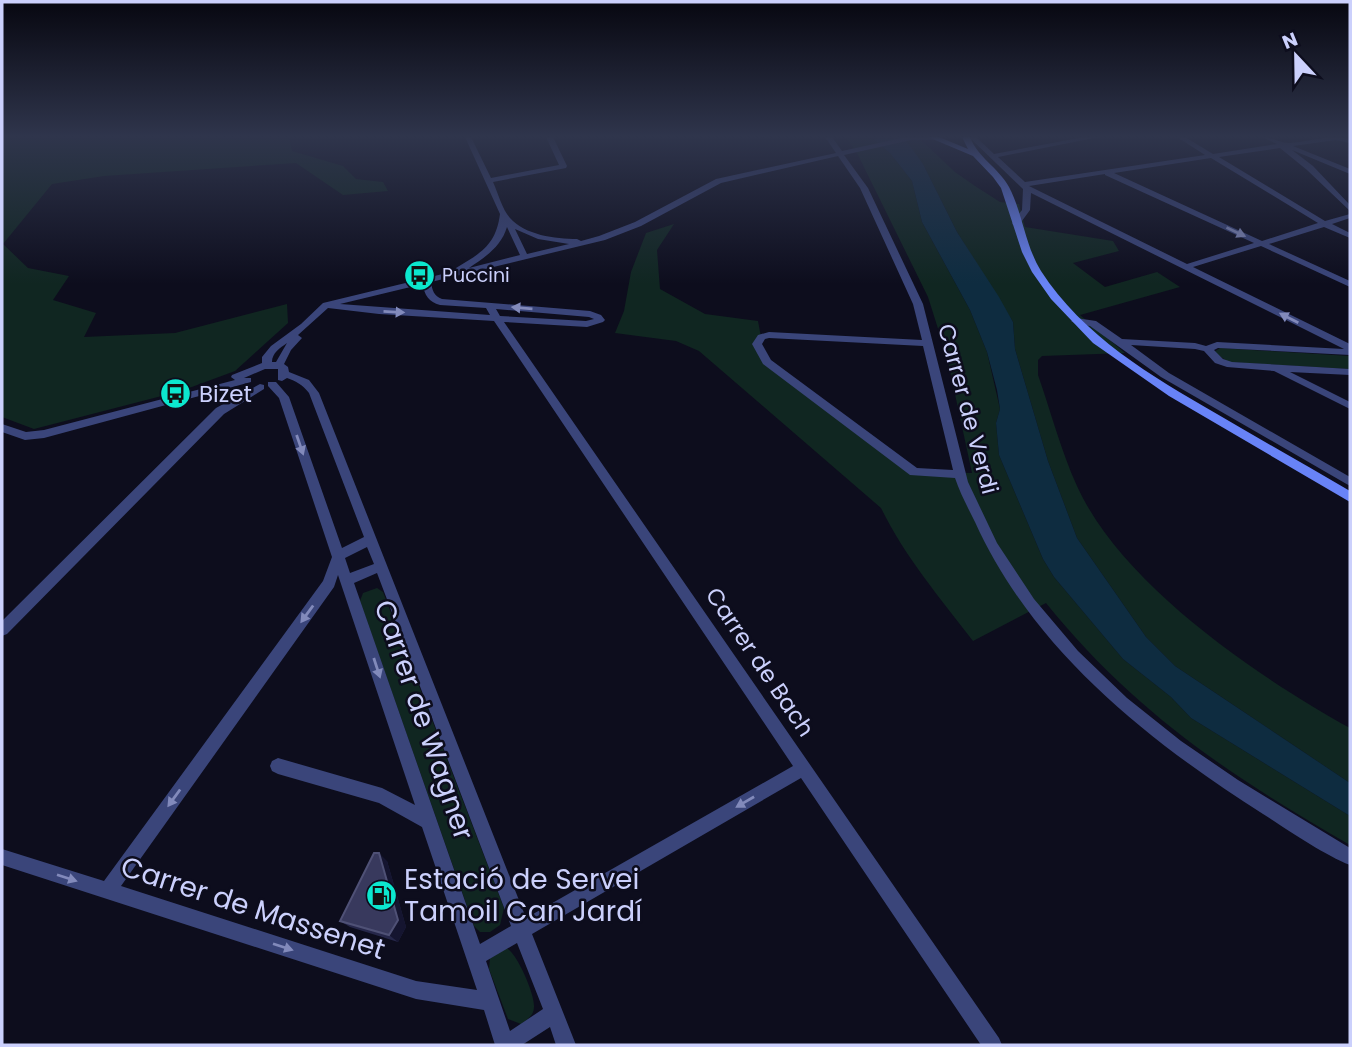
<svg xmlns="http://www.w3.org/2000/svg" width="1352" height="1047" font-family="Poppins,sans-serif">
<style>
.green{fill:#102621}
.water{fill:#0e2c40}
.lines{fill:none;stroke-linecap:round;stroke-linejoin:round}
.minor{fill:#3a457a;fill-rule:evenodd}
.secondary{fill:#6883f7;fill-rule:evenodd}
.wall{fill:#26274a}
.shaded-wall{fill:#151530}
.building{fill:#38395d;stroke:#4f5176;stroke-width:2}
.oneway{fill:#828abb}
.labels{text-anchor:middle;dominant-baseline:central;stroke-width:5;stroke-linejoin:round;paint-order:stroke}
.far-poi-label{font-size:19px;fill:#cbd0fc;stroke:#0d0d1d;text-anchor:start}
.poi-label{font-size:23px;fill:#cbd0fc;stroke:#0d0d1d;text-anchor:start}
.street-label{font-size:23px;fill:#cbd0fc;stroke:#0d0d1d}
.near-street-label{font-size:28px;fill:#cbd0fc;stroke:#0d0d1d}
.near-poi-label{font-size:28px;fill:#cbd0fc;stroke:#0d0d1d;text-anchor:start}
</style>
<rect width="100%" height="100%" fill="#0d0d1d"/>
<!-- green -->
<g class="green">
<path d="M2,137H289L292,151L343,166L356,179L383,182L388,191L343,195L296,163L104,176L52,184L3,244L28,268L69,276L53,300L96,313L84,337L175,333L287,304L288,323L235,371L181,391L34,429L2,417Z"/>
<path d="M845,137H871L890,153L912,181L922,222L970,310L987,352L1000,409L996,423L999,455L1043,559L1054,577L1123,659L1171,697L1191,718L1350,816V845C1230,776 1133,711 1046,603L973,641C940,598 905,557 881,508L699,351L676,341L615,333L624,311L631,272L646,233L674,224L657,250L660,289L705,314L758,321L761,337L760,352L914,472L972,473L947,357L928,297L857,153Z"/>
<path d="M901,137H918L955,172L975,186L1000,202L1019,204L1025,227L1113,241L1119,251L1073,263L1105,287L1157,272L1180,287L1080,315L1125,353L1042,356L1038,360V375C1051,412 1061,451 1077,486C1122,585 1258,677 1350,728V783L1175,666L1146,637L1077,538L1048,461L1015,349L1013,322L957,232L923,164Z"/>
<path d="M1220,348L1350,356V369L1228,362L1214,352Z"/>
<path d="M377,588L383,592L504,908L500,925L490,932H480L474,926L360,601L363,593Z"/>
<path d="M506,948C516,951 535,994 534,1007C534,1015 528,1019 521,1024L508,1019L489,969L490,958Z"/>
</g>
<!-- water -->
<path class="water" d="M871,137H901L907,142L923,164L957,232L999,297L1013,322L1015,349L1048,461L1077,538L1146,637L1175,666L1350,783V816L1191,718L1171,697L1123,659L1054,577L1043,559L999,455L996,423L1000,409L997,390L987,352L970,310L922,222L912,181L890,153Z"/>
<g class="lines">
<!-- minor -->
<g class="minor">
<path d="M465,137H471L491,178L559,165L546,137H553L567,166L566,168L493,182C498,193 502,209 510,218C525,235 555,239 577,239L581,241L599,236L635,222L716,179L836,153L825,137H832L842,151L906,137H939L936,140H911L844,155L868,188L923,304L968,482L997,543L1034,599L1078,651L1127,698L1181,741L1238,780L1350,848V865C1324,855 1288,830 1263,814C1147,740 1033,650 975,522C968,508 960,493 955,478L910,475L763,364L752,344L758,335L769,332L922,340L913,304L860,188L838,156L721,183L641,226L605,240L431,282C432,290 434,296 442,299L590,311L601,315L605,320L603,322L587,327L504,322L999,1038L1002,1045H981L801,778L532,934L576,1045H556L550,1027L522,1045H495L484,1010L416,999L2,865V849L104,881L323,581L332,557L279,398L268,386V382H276L289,397L342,548L364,537L309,393C303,385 296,381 287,378L282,381L278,380V369H265L244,378H251V382L44,438L25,440L2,432V424L26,432L44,430L235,380L231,377L232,375L262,363V357L271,346L301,324L323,303L455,271L456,268C481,253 496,245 500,214ZM507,227L520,255L469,268C485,257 501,247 507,227ZM515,229L538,239L569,244L527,254ZM423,284C424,295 429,302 440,305L486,308L490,315L340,304ZM328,308L379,314L494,321L793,766L526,918L319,393L309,380L289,372L288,367L284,364L291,350L302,338L298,335ZM496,309L589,317L594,319L586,321L500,316ZM769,338L923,346L953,470L917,468L771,360L762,344L765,339ZM287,343L276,362H272C272,353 280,348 287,343ZM367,547L374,564L350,573L345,558ZM377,573L511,926L480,944L354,583ZM338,575L415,805L382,788L278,758L272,761L270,766L272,771L278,774L379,803L422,827L477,990L416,981L121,886L334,587ZM517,943L543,1009L510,1031L486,961Z"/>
<path d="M969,137H976L994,154L1084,137H1099L998,157L1025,182L1205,155L1177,137H1185L1213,154L1277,144L1262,137C1271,137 1280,143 1289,143C1310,142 1329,134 1350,139V143L1336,140L1293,146L1350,169V174L1292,150L1313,166L1350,205V211L1307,170L1280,148L1219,157L1325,221L1350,214V218L1332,224L1350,233V238L1324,227L1269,244L1350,281V287L1261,246L1193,267L1350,344V355L1218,348L1214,350L1223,359L1232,362L1350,369V375L1290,372L1350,402V409L1274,371L1227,367L1215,363L1204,351L1195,349L1131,345L1169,373L1350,477V486L1161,377L1090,326L1076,324L1071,321L1076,318L1096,321L1122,339L1195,343L1206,346L1217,342L1344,349L1031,193L1030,210L1019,225H1013L1012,223L1022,210L1023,189ZM1211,158L1318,223L1262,241L1114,173ZM1105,174V175L1254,243L1187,264L1029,186Z"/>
<path d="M260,384L264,385V389L224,414L7,634L2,636V621L216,408Z"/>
</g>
<!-- secondary -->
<path class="secondary" d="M928,137H939L968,149L962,137H970C978,158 999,168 1009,187C1023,214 1025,245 1041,271C1083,336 1151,376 1217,414C1261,440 1306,465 1350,491V502L1169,396L1093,343L1051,299L1032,272L1022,252L1001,188L993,177L973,156Z"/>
</g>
<!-- wall -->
<path class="wall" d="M387,861L406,927L398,942L350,927L340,921Z"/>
<!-- shaded-wall -->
<path class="shaded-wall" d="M379,853L387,861L406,927L398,942L389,935Z"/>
<!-- building -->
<path class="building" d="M374,853H379L398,920L389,935L340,921Z"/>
<!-- one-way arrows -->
<defs><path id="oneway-solid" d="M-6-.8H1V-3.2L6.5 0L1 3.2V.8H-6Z" transform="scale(1.75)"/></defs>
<g class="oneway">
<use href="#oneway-solid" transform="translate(1236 232) rotate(25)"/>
<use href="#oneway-solid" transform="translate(522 308) rotate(-175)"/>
<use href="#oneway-solid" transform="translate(394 312) rotate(3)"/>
<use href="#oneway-solid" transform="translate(1289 318) rotate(-153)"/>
<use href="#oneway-solid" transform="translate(300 445) rotate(71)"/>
<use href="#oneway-solid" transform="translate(307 614) rotate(126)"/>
<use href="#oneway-solid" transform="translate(377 668) rotate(72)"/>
<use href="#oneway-solid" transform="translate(174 798) rotate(126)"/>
<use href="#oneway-solid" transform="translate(745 802) rotate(150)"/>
<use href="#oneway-solid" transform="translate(67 878) rotate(18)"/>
<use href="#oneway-solid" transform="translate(283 947) rotate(18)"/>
</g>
<!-- sky -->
<linearGradient id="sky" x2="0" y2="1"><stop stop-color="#070710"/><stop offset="0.48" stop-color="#2f354c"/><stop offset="1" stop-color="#2f354c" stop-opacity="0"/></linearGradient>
<rect width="1352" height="284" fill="url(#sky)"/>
<!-- icons -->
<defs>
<symbol id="bus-disc" viewBox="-11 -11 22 22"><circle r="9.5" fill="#0ce7ce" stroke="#0d0d1d"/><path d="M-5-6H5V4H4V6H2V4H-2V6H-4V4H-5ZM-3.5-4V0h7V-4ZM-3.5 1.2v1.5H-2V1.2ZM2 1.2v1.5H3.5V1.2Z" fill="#111"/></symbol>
<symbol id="fuel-disc" viewBox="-11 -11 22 22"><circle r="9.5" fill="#0ce7ce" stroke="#0d0d1d"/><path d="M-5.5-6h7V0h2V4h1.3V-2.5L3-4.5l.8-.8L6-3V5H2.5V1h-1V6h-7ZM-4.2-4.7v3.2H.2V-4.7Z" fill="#111"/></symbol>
</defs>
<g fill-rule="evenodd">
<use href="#bus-disc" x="402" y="258" width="35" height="35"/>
<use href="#bus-disc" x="158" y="376" width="35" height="35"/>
<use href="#fuel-disc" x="364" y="878" width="35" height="35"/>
</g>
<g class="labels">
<!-- far-poi labels -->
<g class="far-poi-label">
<text x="442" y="275">Puccini</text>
</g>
<!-- poi labels -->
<g class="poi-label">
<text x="199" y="394">Bizet</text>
</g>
<!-- street labels -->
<g class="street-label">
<text transform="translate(968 409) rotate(75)">Carrer de Verdi</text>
<text transform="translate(760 662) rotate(56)">Carrer de Bach</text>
</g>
<!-- near-street labels -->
<g class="near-street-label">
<text transform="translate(424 720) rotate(71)">Carrer de Wagner</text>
<text transform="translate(253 908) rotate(18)">Carrer de Massenet</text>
</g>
<!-- near-poi labels -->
<g class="near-poi-label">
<text x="404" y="879">Estació de Servei<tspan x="404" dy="32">Tamoil Can Jardí</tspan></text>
</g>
</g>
<!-- border -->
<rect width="1352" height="1047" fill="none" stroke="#cbd0fc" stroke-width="7"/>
<!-- north arrow -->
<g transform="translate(1296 56) rotate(338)" stroke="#0d0d1d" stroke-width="5" paint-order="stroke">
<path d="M0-5L12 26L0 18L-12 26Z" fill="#cbd0fc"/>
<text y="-10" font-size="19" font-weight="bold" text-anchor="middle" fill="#cbd0fc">N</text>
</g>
</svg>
